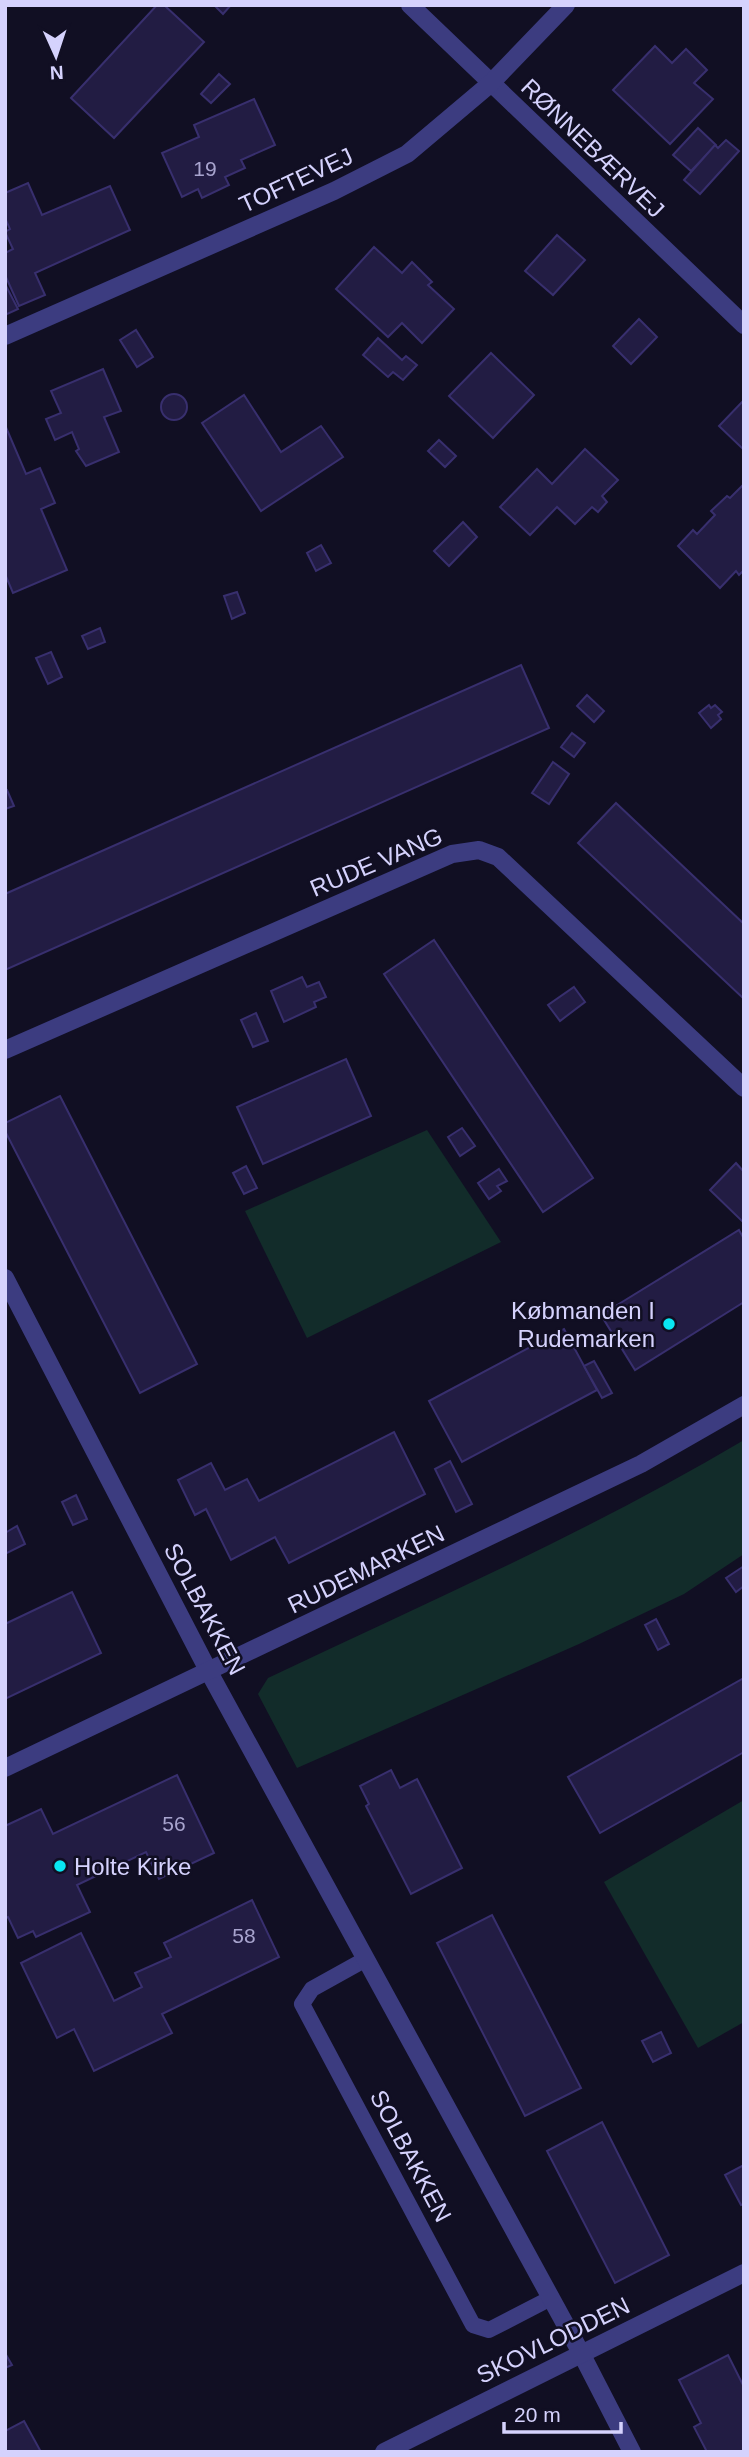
<svg xmlns="http://www.w3.org/2000/svg" width="749" height="2457" font-family="Arial,sans-serif">
<style>
.green{fill:#122c2a}
.building{fill:#221c43;stroke:#382f6e;stroke-width:2}
.lines{fill:none;stroke-linecap:round;stroke-linejoin:round}
.service{stroke:#3c3c80;stroke-width:16}
.minor{stroke:#3c3c80;stroke-width:18}
.poi-dot{fill:#09e6f2;stroke:#110f23;stroke-width:2.5}
.labels{text-anchor:middle;dominant-baseline:central;stroke-width:5;stroke-linejoin:round;paint-order:stroke}
.number-label{font-size:21px;fill:#a8a4ce}
.street-label{font-size:24px;fill:#d5d2fd;stroke:#110f23}
.poi-label{font-size:24px;fill:#d5d2fd;stroke:#110f23;text-anchor:end}
</style>
<rect width="100%" height="100%" fill="#110f23"/>
<!-- green -->
<g class="green">
<path d="M427,1130L501,1242L307,1338L245,1211Z"/>
<path d="M744,1440V1554L684,1594L579,1644L297,1768L258,1694L268,1678C428,1602 591,1531 744,1440Z"/>
<path d="M744,1800V2022L698,2048L604,1882Z"/>
</g>
<!-- building -->
<g class="building">
<path d="M157,5H164L204,42L114,138L71,98Z"/>
<path d="M214,5H231L223,14Z"/>
<path d="M655,46L672,63L686,49L707,70L694,83L713,99L670,144L613,90Z"/>
<path d="M219,74L230,84L211,103L201,94Z"/>
<path d="M254,99L275,145L241,160L245,168L225,177L229,185L202,198L198,189L182,197L162,153L199,137L194,125Z"/>
<path d="M698,128L716,145L691,171L673,155Z"/>
<path d="M726,140L739,151L700,194L684,180L715,145L718,148Z"/>
<path d="M28,183L42,215L110,186L130,230L35,273L45,295L19,306L5,275V253L13,249L5,232L10,229L5,218V193Z"/>
<path d="M557,235L585,260L553,295L525,271Z"/>
<path d="M374,247L402,273L412,262L432,282L428,285L454,309L422,343L402,323L388,337L336,289Z"/>
<path d="M5,284L18,309L5,315Z"/>
<path d="M639,319L657,337L631,364L613,346Z"/>
<path d="M136,330L153,357L137,367L120,340Z"/>
<path d="M378,338L402,360L406,356L417,365L403,380L393,372L388,377L363,355Z"/>
<path d="M491,353L534,395L493,438L449,396Z"/>
<path d="M103,369L121,411L104,417L119,452L86,466L76,451L79,449L72,432L55,440L46,419L61,413L51,391Z"/>
<circle cx="174" cy="407" r="13"/>
<path d="M244,395L281,452L321,426L343,457L261,511L202,423Z"/>
<path d="M744,400V450L719,426Z"/>
<path d="M5,425L26,474L40,468L55,503L41,509L67,570L13,593L5,574Z"/>
<path d="M439,440L456,456L445,467L428,451Z"/>
<path d="M585,449L618,480L602,496L607,502L598,512L592,507L575,524L557,507L530,535L500,507L537,469L552,484Z"/>
<path d="M744,484V570L739,575L736,571L720,588L678,546L693,530L697,534L715,515L711,511L727,496L730,498Z"/>
<path d="M463,522L477,537L449,566L434,551Z"/>
<path d="M321,545L331,563L316,571L307,553Z"/>
<path d="M237,592L245,613L232,619L224,596Z"/>
<path d="M100,628L105,642L88,649L82,636Z"/>
<path d="M51,652L62,677L48,684L36,658Z"/>
<path d="M521,665L549,728L5,970V894Z"/>
<path d="M587,695L604,711L594,722L577,706Z"/>
<path d="M709,705L711,708L715,705L722,712L718,715L721,719L711,728L699,713Z"/>
<path d="M572,733L585,743L574,757L561,747Z"/>
<path d="M553,762L569,774L549,804L532,793Z"/>
<path d="M7,790L14,806L5,809V791Z"/>
<path d="M616,803L744,924V999L578,843Z"/>
<path d="M434,940L593,1178L543,1212L384,974Z"/>
<path d="M302,977L307,987L319,982L326,997L314,1002L316,1007L284,1022L271,991Z"/>
<path d="M574,987L585,1002L560,1021L548,1005Z"/>
<path d="M256,1013L268,1041L253,1047L241,1020Z"/>
<path d="M346,1059L371,1116L263,1164L237,1107Z"/>
<path d="M60,1096L197,1364L140,1393L5,1131V1123Z"/>
<path d="M462,1128L475,1146L460,1156L448,1137Z"/>
<path d="M736,1163L744,1172V1223L710,1190Z"/>
<path d="M246,1166L257,1188L244,1194L233,1173Z"/>
<path d="M499,1169L507,1181L497,1186L501,1191L489,1199L478,1183Z"/>
<path d="M739,1230L744,1239V1302L635,1370L601,1315Z"/>
<path d="M564,1329L597,1390L462,1462L429,1401Z"/>
<path d="M594,1361L612,1393L602,1398L584,1366Z"/>
<path d="M394,1432L425,1494L289,1563L275,1537L231,1560L206,1509L195,1515L178,1480L211,1463L225,1490L247,1479L259,1501Z"/>
<path d="M450,1461L472,1504L456,1512L435,1469Z"/>
<path d="M76,1495L87,1519L73,1525L62,1502Z"/>
<path d="M17,1526L25,1544L5,1554V1533Z"/>
<path d="M744,1566V1586L736,1592L726,1578Z"/>
<path d="M72,1592L101,1653L5,1699V1624Z"/>
<path d="M656,1619L669,1644L658,1650L645,1625Z"/>
<path d="M744,1678V1752L600,1833L568,1777Z"/>
<path d="M391,1770L400,1788L417,1779L462,1868L411,1894L366,1806L369,1804L360,1786Z"/>
<path d="M177,1775L214,1853L159,1879L146,1852L77,1885L90,1912L36,1937L33,1931L18,1938L8,1917L5,1918V1826L41,1809L53,1834Z"/>
<path d="M252,1900L279,1957L162,2014L172,2033L94,2071L74,2029L57,2038L21,1963L81,1933L114,2001L142,1987L135,1973L171,1957L164,1943Z"/>
<path d="M492,1915L581,2088L525,2116L437,1943Z"/>
<path d="M661,2032L671,2053L653,2062L642,2041Z"/>
<path d="M602,2122L669,2255L615,2283L547,2151Z"/>
<path d="M744,2165V2204L741,2205L725,2175Z"/>
<path d="M5,2353L12,2365L5,2368Z"/>
<path d="M728,2355L744,2387V2452H707L694,2427L701,2423L679,2380Z"/>
<path d="M24,2421L41,2452H5V2431Z"/>
</g>
<g class="lines">
<!-- service -->
<path class="service" d="M366,1959L312,1989L302,2004L473,2325L489,2330L551,2298"/>
<!-- minor -->
<g class="minor">
<path d="M410,5L744,325"/>
<path d="M5,336L334,191L407,154L490,84L566,5"/>
<path d="M5,1050L452,854L479,850L498,857L744,1088"/>
<path d="M5,1278L209,1672L581,2353L632,2452"/>
<path d="M5,1768L641,1464L744,1405"/>
<path d="M384,2452L744,2273"/>
</g>
</g>
<!-- markers -->
<g class="poi-dot">
<circle cx="669" cy="1324" r="7"/>
<circle cx="60" cy="1866" r="7"/>
</g>
<g class="labels">
<!-- number labels -->
<g class="number-label">
<text x="205" y="168">19</text>
<text x="174" y="1823">56</text>
<text x="244" y="1935">58</text>
</g>
<!-- street labels -->
<g class="street-label">
<text transform="translate(593 148) rotate(44)">RØNNEBÆRVEJ</text>
<text transform="translate(296 180) rotate(-25)">TOFTEVEJ</text>
<text transform="translate(376 862) rotate(-23)">RUDE VANG</text>
<text transform="translate(366 1569) rotate(-26)">RUDEMARKEN</text>
<text transform="translate(205 1609) rotate(62)">SOLBAKKEN</text>
<text transform="translate(411 2156) rotate(62)">SOLBAKKEN</text>
<text transform="translate(553 2340) rotate(-26)">SKOVLODDEN</text>
</g>
<!-- poi labels -->
<g class="poi-label">
<text x="655" y="1310">Købmanden I<tspan x="655" dy="28">Rudemarken</tspan></text>
<text x="74" y="1866" text-anchor="start">Holte Kirke</text>
</g>
</g>
<!-- border -->
<rect width="749" height="2457" fill="none" stroke="#d5d2fd" stroke-width="14"/>
<!-- north arrow -->
<g transform="translate(56 56) rotate(177)" stroke="#110f23" stroke-width="5" paint-order="stroke">
<path d="M0-5L12 26L0 18L-12 26Z" fill="#d5d2fd"/>
<text y="-10" font-size="19" font-weight="bold" text-anchor="middle" fill="#d5d2fd">N</text>
</g>
<!-- scale -->
<path d="M504 2422v10h117v-10" fill="none" stroke="#d5d2fd" stroke-width="3.5"/>
<text x="514" y="2422" font-size="21" fill="#d5d2fd" stroke="#110f23" stroke-width="5" paint-order="stroke">20 m</text>
</svg>
